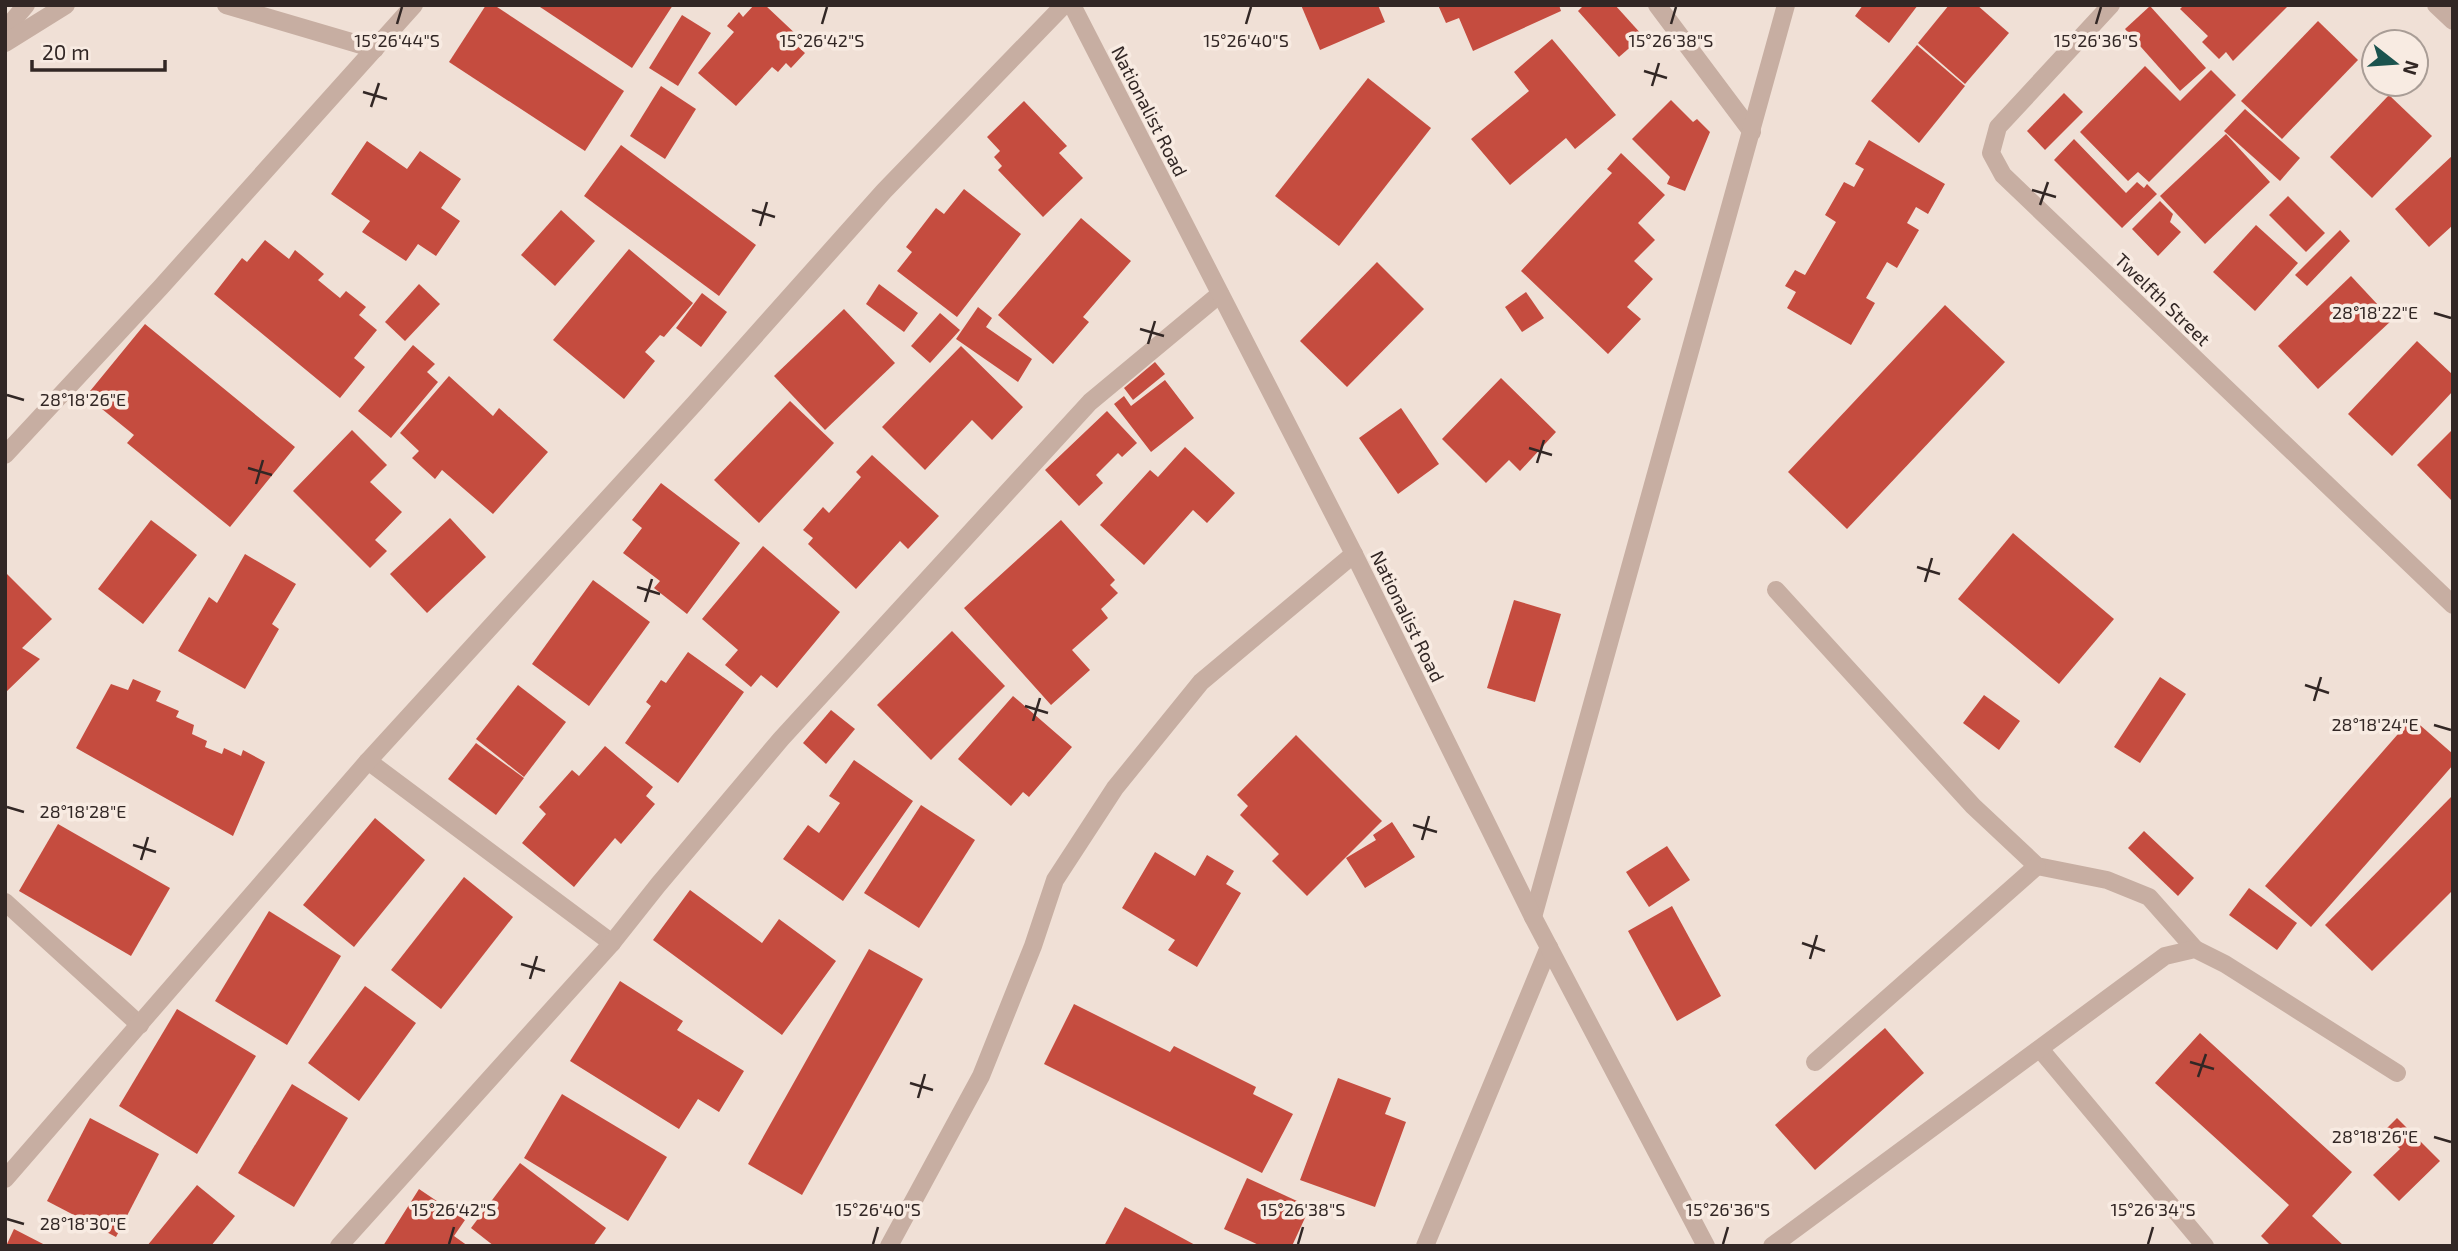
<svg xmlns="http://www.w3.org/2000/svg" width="2458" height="1251" font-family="'Exo 2',sans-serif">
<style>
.building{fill:#c54c3f}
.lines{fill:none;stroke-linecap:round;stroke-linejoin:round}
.service{stroke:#c7aea2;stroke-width:18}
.minor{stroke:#c7aea2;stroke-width:18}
.tertiary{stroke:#c7aea2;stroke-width:18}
.ticks{fill:none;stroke:#322725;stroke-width:2.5}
.labels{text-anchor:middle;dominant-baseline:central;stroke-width:7;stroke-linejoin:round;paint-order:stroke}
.street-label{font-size:19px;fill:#322725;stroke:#f8ebe2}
.ticks-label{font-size:18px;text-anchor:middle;fill:#322725;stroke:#f8ebe2;stroke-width:7;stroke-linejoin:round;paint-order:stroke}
</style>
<rect width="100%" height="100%" fill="#f0e0d6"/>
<!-- building -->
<g class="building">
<path d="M486,5H494L624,91L585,151L449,62Z"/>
<path d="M537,5H673L632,68Z"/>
<path d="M754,5H765L800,38L795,44L805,53L791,68L786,63L778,72L772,67L736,106L698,73L734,32L727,26L739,12L743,17Z"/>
<path d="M1301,5H1378L1385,22L1320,50Z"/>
<path d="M1438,5H1559L1561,11L1473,51L1459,18L1446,23Z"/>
<path d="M1584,5H1615L1643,36L1619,57L1578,11Z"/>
<path d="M1863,5H1918L1889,43L1855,16Z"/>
<path d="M1949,5H1977L2009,33L1965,84L1918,43Z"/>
<path d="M2184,5H2289L2233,61L2226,52L2219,59L2202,42L2208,36L2180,9Z"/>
<path d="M2150,6L2206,68L2180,91L2125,29Z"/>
<path d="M682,15L711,33L678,86L649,68Z"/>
<path d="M2318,21L2358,60L2282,139L2241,101Z"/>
<path d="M1552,39L1616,115L1575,149L1566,138L1510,185L1471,139L1529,91L1514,72Z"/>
<path d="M1917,45L1965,86L1919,143L1871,101Z"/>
<path d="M2145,66L2180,101L2211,70L2236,95L2149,182L2138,172L2128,181L2080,132Z"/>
<path d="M1368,78L1431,128L1339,246L1275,196Z"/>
<path d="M661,86L696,109L665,159L630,136Z"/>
<path d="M2064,93L2083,112L2045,150L2027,131Z"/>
<path d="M2389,95L2432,136L2372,198L2330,157Z"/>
<path d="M1671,100L1693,122L1697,119L1710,132L1685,191L1667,184L1670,177L1632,139Z"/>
<path d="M1024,101L1067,146L1059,153L1083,178L1043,217L998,170L1002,166L994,157L1000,151L987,137Z"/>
<path d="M2245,109L2300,158L2280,181L2224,131Z"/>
<path d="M2226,134L2270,182L2205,244L2160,196Z"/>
<path d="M2074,139L2126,193L2137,182L2144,188L2147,184L2157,194L2122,228L2054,160Z"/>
<path d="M1869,140L1945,184L1928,214L1916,207L1907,223L1919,230L1897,268L1887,262L1866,298L1875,303L1851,345L1787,308L1796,292L1785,286L1795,270L1805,275L1836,222L1825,215L1844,182L1854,187L1864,169L1855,164Z"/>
<path d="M367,141L407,169L420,151L461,179L441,208L460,221L436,256L418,244L406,261L362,232L370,221L331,194Z"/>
<path d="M621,145L756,245L719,296L584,196Z"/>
<path d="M1621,153L1665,195L1638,223L1655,240L1634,261L1653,279L1627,307L1641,319L1608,354L1521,271L1612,173L1607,169Z"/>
<path d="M2453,155V225L2429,247L2395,209Z"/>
<path d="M964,189L1021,234L957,317L897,271L912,252L906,247L936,208L944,214Z"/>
<path d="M2288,196L2325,233L2306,252L2269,215Z"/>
<path d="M2160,201L2173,214L2170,222L2181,232L2158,256L2132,229Z"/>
<path d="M561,210L595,241L555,286L521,255Z"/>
<path d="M1081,218L1131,261L1083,317L1089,322L1053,364L998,315Z"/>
<path d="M2256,225L2298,263L2255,311L2213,272Z"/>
<path d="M2340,230L2350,241L2307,286L2295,275Z"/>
<path d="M265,240L289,259L295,250L324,274L318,280L340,298L346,291L366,307L359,315L377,330L354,358L365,367L340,398L214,294L242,258L247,262Z"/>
<path d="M629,249L693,303L664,337L660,335L645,352L655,361L624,399L553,340Z"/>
<path d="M1377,262L1424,309L1347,387L1300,341Z"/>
<path d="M2351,276L2392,320L2318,389L2278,346Z"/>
<path d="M419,284L440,304L405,341L385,322Z"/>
<path d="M879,284L918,313L904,332L866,304Z"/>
<path d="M1526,292L1544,318L1522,332L1505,307Z"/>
<path d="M702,293L727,312L701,347L676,328Z"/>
<path d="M1945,305L2005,362L1847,529L1788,472Z"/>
<path d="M978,307L992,318L986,327L1032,359L1018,382L956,339Z"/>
<path d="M844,309L895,363L825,430L774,376Z"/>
<path d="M940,313L960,330L930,363L911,346Z"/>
<path d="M145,324L295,447L230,527L127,443L134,435L86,396Z"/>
<path d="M2417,341L2453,375V391L2392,456L2348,414Z"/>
<path d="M413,345L435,364L427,372L438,382L391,438L358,411Z"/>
<path d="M961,346L1023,407L992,440L972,420L925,470L882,427Z"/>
<path d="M1155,362L1165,374L1133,400L1124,388Z"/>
<path d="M449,376L493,416L499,408L548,452L493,514L442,470L435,479L412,458L419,451L400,433Z"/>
<path d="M1501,378L1556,432L1520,471L1509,460L1486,483L1442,439Z"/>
<path d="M1165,380L1194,418L1151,452L1114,404L1124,396L1131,406Z"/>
<path d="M790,401L834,443L759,523L714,480Z"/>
<path d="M1401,408L1439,464L1398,494L1359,438Z"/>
<path d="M1107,411L1137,443L1122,457L1118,453L1096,475L1103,483L1079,506L1045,470Z"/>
<path d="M2453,429V502L2417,465Z"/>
<path d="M352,430L387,465L370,482L402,512L375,540L387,551L370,568L293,491Z"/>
<path d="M1185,447L1235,493L1207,523L1193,510L1144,565L1100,525L1150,470L1158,477Z"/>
<path d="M872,455L939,516L908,549L900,541L856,589L808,544L813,538L803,530L823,507L829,513L861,477L856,472Z"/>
<path d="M661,483L740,543L687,614L654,588L660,581L623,553L642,528L632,520Z"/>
<path d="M450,518L486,557L427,613L390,574Z"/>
<path d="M151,520L197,555L143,624L98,589Z"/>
<path d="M1061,520L1115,580L1110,585L1118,593L1101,609L1108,618L1072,650L1090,670L1051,705L964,608Z"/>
<path d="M2013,533L2114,619L2059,684L1958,599Z"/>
<path d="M763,546L840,612L777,688L761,675L751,687L725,665L738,650L702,619Z"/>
<path d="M245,554L296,584L272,624L279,629L245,689L178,651L209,597L217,603Z"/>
<path d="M5,572L52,619L22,648L40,659L5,693Z"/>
<path d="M593,580L650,622L589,706L532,664Z"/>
<path d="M1514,600L1561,614L1535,702L1487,688Z"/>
<path d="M952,631L1005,686L931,760L877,705Z"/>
<path d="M688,652L744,692L678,783L625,743L651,706L646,702L661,680L666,683Z"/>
<path d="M2160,677L2186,694L2140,763L2114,747Z"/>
<path d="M133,679L161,691L156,701L179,711L176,717L194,725L192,734L207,741L205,747L222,754L224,748L241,756L243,750L265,762L233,836L76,748L111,684L128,690Z"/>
<path d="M518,685L566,722L524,777L476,739Z"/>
<path d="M1984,695L2020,721L1999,750L1963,723Z"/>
<path d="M1013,696L1072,747L1029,797L1023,792L1011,806L958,759Z"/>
<path d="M831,710L855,729L826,764L803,743Z"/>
<path d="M2412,718L2453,754V765L2311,927L2265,886Z"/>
<path d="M1296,735L1382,821L1307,896L1272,861L1279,854L1240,815L1248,806L1237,795Z"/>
<path d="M476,743L524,778L496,815L448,779Z"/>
<path d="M605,746L653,787L646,796L655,804L621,844L615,838L574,887L522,843L546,814L539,807L572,770L579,776Z"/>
<path d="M854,760L913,801L843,901L783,859L808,825L819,833L840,803L829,796Z"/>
<path d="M2453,795V890L2372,971L2325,925Z"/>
<path d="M921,805L975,840L919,928L864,893Z"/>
<path d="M375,818L425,860L354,947L303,905Z"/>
<path d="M1392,822L1415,857L1365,888L1346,858L1376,840L1373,835Z"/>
<path d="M58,824L170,888L131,956L19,891Z"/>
<path d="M2144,831L2194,878L2178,896L2128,848Z"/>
<path d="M1667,846L1690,880L1649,907L1626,872Z"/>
<path d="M1155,852L1195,876L1207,855L1234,871L1226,884L1241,893L1197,967L1168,950L1175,940L1122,908Z"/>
<path d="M464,877L513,917L441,1009L391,970Z"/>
<path d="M2249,888L2297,923L2277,950L2229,915Z"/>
<path d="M690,890L762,943L779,919L836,961L782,1035L653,940Z"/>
<path d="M1672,906L1721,996L1677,1021L1628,931Z"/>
<path d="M269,911L341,956L287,1045L215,1001Z"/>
<path d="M869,949L923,979L802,1195L748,1164Z"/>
<path d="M620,981L683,1021L677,1030L744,1071L719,1112L698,1099L679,1129L570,1061Z"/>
<path d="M365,986L416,1023L359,1101L308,1063Z"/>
<path d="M1074,1004L1170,1052L1174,1046L1256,1087L1253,1094L1293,1114L1262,1173L1044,1064Z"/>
<path d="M177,1009L256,1056L197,1154L119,1106Z"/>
<path d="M1885,1028L1924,1073L1815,1170L1775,1125Z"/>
<path d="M2200,1033L2352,1172L2312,1216L2344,1246H2271L2261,1236L2289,1205L2155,1083Z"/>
<path d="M1338,1078L1391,1098L1385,1114L1406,1122L1375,1207L1300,1180Z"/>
<path d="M292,1084L348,1118L294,1207L238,1173Z"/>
<path d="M562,1094L667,1157L628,1221L524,1158Z"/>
<path d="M90,1118L159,1154L116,1237L47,1201Z"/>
<path d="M2397,1118L2440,1161L2399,1201L2373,1175L2400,1149L2383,1132Z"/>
<path d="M520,1163L606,1228L593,1246H494L471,1228Z"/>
<path d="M1247,1178L1310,1207L1292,1246H1261L1224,1229Z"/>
<path d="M197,1185L235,1216L211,1246H147Z"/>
<path d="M419,1189L465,1220L454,1236L468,1246H383Z"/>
<path d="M1125,1207L1197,1246H1104Z"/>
<path d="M14,1229L47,1246H6Z"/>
</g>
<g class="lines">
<!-- service -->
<g class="service">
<path d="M1776,590L1973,806L2037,866L2107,880L2149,897L2195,949"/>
<path d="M2040,1049L2205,1246"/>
<path d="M1815,1062L2037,866"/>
<path d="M1772,1246L2165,956L2195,949L2225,964L2397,1073"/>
</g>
<!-- minor -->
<g class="minor">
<path d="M226,5L375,49"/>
<path d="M1657,5L1752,132"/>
<path d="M2111,5L1998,127L1991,153L2003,175L2453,605"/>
<path d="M2436,5L2453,21"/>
<path d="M5,30L26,5"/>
<path d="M5,43L66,5"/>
<path d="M5,455L161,287L414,5"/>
<path d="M368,761L612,943"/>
<path d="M5,902L140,1025"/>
<path d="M1533,917L1786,5"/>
<path d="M5,1179L368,761L695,403L884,191L1064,5"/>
<path d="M339,1246L612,943L658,885L781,739L1090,402L1220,294"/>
<path d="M889,1246L981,1076L1033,946L1055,880L1115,788L1201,682L1354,554"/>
<path d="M1425,1246L1549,947"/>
</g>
<!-- tertiary -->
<path class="tertiary" d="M1072,5L1354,554L1533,917L1706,1246"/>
</g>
<!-- ticks -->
<path class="ticks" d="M397,24L402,7M822,24L827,7M1246,24L1251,7M1671,24L1676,7M2096,24L2101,7M1644,71L1667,78M1652,86L1659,63M363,92L387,99M371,107L379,83M2032,190L2056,197M2040,205L2048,182M752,210L775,217M760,226L767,202M2434,313L2451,318M1140,329L1164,336M1148,344L1155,321M7,395L24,400M1529,448L1552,455M1537,463L1544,440M248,468L272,475M256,484L263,460M1917,567L1940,574M1925,582L1932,558M637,587L660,594M645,602L652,579M2305,685L2329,693M2314,701L2321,677M1025,706L1048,713M1033,721L1040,698M2434,725L2451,730M7,807L24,812M1413,825L1437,832M1422,840L1429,816M133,845L156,852M141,860L148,837M1802,943L1825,951M1810,959L1817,935M521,964L545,971M530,979L537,956M2190,1062L2214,1069M2198,1077L2206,1054M910,1083L933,1090M918,1098L925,1074M2434,1137L2451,1142M7,1219L24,1224M449,1244L454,1227M873,1244L878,1227M1298,1244L1303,1227M1723,1244L1728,1227M2148,1244L2153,1227"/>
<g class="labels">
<!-- street labels -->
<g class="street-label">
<text transform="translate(1150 111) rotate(63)">Nationalist Road</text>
<text transform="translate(2163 299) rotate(44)">Twelfth Street</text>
<text transform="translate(1408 616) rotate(64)">Nationalist Road</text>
</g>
</g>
<g class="ticks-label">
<text x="397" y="47">15°26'44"S</text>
<text x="822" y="47">15°26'42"S</text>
<text x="1246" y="47">15°26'40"S</text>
<text x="1671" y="47">15°26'38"S</text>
<text x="2096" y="47">15°26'36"S</text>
<text x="2375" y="319">28°18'22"E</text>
<text x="83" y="406">28°18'26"E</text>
<text x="2375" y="731">28°18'24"E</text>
<text x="83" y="818">28°18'28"E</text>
<text x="2375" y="1143">28°18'26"E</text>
<text x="454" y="1216">15°26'42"S</text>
<text x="878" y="1216">15°26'40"S</text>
<text x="1303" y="1216">15°26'38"S</text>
<text x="1728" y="1216">15°26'36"S</text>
<text x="2153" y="1216">15°26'34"S</text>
<text x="83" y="1230">28°18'30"E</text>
</g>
<!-- border -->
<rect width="2458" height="1251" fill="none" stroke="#322725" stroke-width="14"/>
<!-- north arrow -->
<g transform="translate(2395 63) rotate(107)"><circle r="33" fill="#f8ebe2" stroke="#a99d96" stroke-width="2"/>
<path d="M0-5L12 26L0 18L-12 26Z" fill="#1b534e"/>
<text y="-10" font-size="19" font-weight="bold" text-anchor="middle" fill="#322725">N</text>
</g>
<!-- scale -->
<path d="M32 60v10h133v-10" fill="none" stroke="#322725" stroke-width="3.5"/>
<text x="42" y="60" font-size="21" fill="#322725" stroke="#f8ebe2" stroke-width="5" paint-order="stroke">20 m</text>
</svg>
